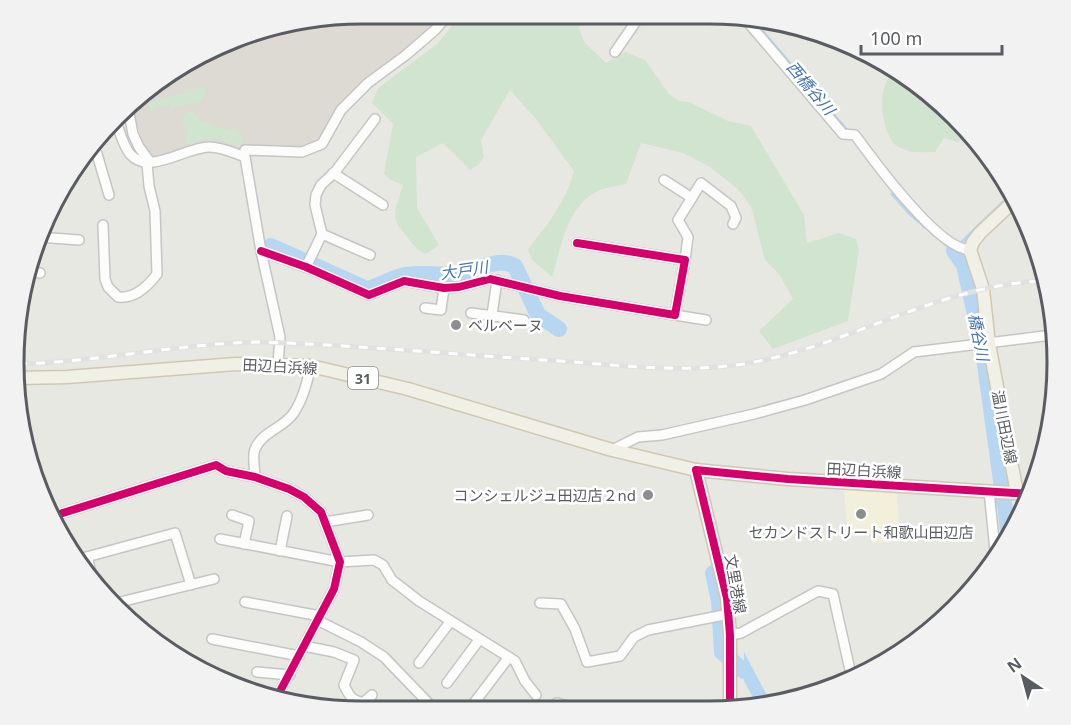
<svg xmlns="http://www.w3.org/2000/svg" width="1071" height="725" font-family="'Noto Sans','Noto Sans JP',sans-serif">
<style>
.commercial{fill:#f2efdb}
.education{fill:#dcdad2}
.green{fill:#d0e4cf}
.water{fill:#b7d6f2}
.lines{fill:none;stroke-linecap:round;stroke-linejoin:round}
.stream{stroke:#b7d6f2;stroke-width:3}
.river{stroke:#b7d6f2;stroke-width:16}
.minor-casing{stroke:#c5c5c5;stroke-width:12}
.major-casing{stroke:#cfc9b2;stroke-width:15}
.minor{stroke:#fcfcfb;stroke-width:9}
.major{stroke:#f0f0e6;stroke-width:12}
.rail-casing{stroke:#e1e1e0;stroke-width:5}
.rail{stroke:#fff;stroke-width:3;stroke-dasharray:9;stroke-linecap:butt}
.cycleway-casing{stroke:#fff;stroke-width:11}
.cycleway{stroke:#d6006c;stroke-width:8}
.poi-dot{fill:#8b8d8e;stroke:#fff;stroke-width:2}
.labels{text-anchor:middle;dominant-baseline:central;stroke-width:5;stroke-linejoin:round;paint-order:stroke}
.shield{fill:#fff;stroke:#8b8d90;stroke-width:1.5}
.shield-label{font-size:14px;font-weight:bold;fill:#595c60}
.poi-label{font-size:15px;fill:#595c60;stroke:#fff;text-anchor:start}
.street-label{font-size:15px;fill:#595c60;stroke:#fff}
.water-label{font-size:16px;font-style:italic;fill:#4574b1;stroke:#fff}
.rim{fill:none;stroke:#595c60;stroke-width:3}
</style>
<rect width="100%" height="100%" fill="#e8e8e3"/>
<!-- commercial -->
<path class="commercial" d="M844,490H890L897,495L900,541L872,543L871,534L848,536Z"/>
<!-- education -->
<path class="education" d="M363,14L443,15L434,26L341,110L322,144L302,152L242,150L231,152L220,148L154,162L143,144L131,105L169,72L272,25Z"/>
<!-- green -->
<g class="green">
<path d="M461,15L584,17L579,28L584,42L606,63L625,52L645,60L669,94L679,101L689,102L728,121L751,126L804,215L807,243L839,233L856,239L859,250L848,321L773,349L759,331L793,299L779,274L765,260L751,207L739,190L710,167L683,153L641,143L626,184C618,186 606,187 598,191C567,205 561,248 552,277L532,260L528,250C535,238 544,230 551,219C561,204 570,188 574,171L536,119L510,90L481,140L484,157L478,165L470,170L443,143L416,157L417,208L439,245L426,254C418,251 413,245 408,238C388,215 395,212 403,185L391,180L384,174L393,124L372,103L378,88L437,44Z"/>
<path d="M893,71L956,116L968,134L958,142L944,138L935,152C922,152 909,154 897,146C887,140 880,109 882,97C884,87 887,79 893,71Z"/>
<path d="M205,86L206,94L201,102L171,108L170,104L153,109V113H151L148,102Z"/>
<path d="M187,112H194L200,120L226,130L233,128L238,130L243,137L241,147L215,139L186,144L185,138L188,130L182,123V118Z"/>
</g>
<!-- water -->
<g class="water">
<path d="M997,503H1012L1015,520L1001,541Z"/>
<path d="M744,652L771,703L798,696L799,697L776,705H757L744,681Z"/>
</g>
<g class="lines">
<!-- stream -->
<g class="stream">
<path d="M753,20L846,129"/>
<path d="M892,194L910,214L925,227"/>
<path d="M944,243L954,251C971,231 991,215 1009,196"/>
</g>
<!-- river -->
<g class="river">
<path d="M271,246L367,289C380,286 393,277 406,275C423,272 441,276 457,274C477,272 496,256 515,266L538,315L559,329"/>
<path d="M954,251L964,265L983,350L1004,503"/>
<path d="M713,573L719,601L722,652L744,671"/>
</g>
<defs>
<g id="minor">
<path d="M746,20L843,134L855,135C874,161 938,249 970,250"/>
<path d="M615,52L635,23L636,18"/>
<path d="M128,108L133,134L139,147L150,162"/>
<path d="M115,119C119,129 123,146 130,154C149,176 186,147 209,147C222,147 234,153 245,157L261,251L280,337L278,364"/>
<path d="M92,146L97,154L109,195"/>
<path d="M245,150L302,152L322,144L341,110L368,83L406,55L435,30L448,15"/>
<path d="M333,173L383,205"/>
<path d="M664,180L692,198"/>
<path d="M103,225L105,279L108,287L118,297C135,299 148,286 157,274L155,211L149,186L147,163"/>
<path d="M322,234L370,255"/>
<path d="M38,237L79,240"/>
<path d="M261,251L306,267L369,295L404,281L444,288L459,287L490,279L560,296L675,315L685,260L577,243"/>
<path d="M685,260L688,237L678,220L701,183L731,206L736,218L733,224"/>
<path d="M306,267L322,234L315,205L316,195L321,185L335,172L375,119"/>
<path d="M30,268L29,272L40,273"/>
<path d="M425,308L441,310L444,288"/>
<path d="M471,313L524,320"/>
<path d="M492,315L497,280"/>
<path d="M675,315L706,320"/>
<path d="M612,450L638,437L662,435L754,414L805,400L881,374L914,352L1052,335"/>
<path d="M255,477C255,469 252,456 255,449C262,432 283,428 293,414C303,400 307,382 311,366"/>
<path d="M989,491L995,550"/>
<path d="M232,515L249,521L244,544"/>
<path d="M50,517L216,465L226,471L255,477L289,489L304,497L321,512L340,562L334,589L278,695"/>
<path d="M325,522L368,515"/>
<path d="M220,539L340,562L374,560L383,565L392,580L419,601L515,661L525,681L536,695"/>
<path d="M280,551L287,516"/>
<path d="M87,557L92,576"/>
<path d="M79,559L175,533L191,585"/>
<path d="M245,602L320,616"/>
<path d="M540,603L561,604L575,629L587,662L620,656L634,637L648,630L729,614"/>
<path d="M112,604L214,579"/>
<path d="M317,620L361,642L384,657L435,710"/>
<path d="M730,635L741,633L818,591L833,594L852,679"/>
<path d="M212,639L299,656"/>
<path d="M304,646L334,652L354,660L344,685C349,695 352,702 364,702L372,695"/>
<path d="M419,663L450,622"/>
<path d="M257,672L290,675"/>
<path d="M447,683L479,640"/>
<path d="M471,707L509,657"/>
<path d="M550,708L557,703L575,708"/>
</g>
<g id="major">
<path d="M1013,202L980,233L973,242L970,250L983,289L989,344L1017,493"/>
<path d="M18,378L67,377L236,364L311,366L408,389L612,450L696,470L788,479L1031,494"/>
<path d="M696,470L727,598L730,635V706"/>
</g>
</defs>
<!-- minor casing -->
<use href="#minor" class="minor-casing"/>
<!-- major casing -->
<use href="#major" class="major-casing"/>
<!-- minor -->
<use href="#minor" class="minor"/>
<!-- major -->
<use href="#major" class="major"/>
<defs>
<path id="rail" d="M18,364C98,362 177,344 257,342C358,345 460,355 560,361C616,365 673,372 728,366C837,354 931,286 1041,281"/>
</defs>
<!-- rail casing -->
<use href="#rail" class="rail-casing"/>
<!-- rail -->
<use href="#rail" class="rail"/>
<defs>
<g id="cycleway">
<path d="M261,251L306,267L369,295L404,281L444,288L459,287L490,279L560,296L675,315L685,260L577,243"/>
<path d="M50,517L216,465L226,471L255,477L289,489L304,497L321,512L340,562L334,589L278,695"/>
<path d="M730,706V635L727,598L696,470L788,479L1031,494"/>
</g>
</defs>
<!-- cycleway casing -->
<use href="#cycleway" class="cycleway-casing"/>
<!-- cycleway -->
<use href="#cycleway" class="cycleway"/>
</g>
<!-- markers -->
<g class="poi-dot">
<circle cx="456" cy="325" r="6"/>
<circle cx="648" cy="495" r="6"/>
<circle cx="861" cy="514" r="6"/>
</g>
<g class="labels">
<!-- shield labels -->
<rect class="shield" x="348" y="367" width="30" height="22" rx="4.5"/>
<g class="shield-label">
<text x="363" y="378">31</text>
</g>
<!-- poi labels -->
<g class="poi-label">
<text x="468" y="325">ベルベーヌ</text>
<text x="636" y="495" text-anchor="end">コンシェルジュ田辺店２nd</text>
<text x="861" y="532" text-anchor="middle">セカンドストリート和歌山田辺店</text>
</g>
<!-- street labels -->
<g class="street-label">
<text transform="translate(280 366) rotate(3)">田辺白浜線</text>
<text transform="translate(1005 427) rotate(79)">温川田辺線</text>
<text transform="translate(864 470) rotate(3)">田辺白浜線</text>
<text transform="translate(736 584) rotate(80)">文里港線</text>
</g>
<!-- water labels -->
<g class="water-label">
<text transform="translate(811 88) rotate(50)">西橋谷川</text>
<text transform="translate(464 270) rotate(-8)">大戸川</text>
<text transform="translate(979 337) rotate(79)">橋谷川</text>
</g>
</g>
<!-- crop -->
<path d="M0 0H1071V725H0ZM362 24H709A338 338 0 0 1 1047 362V363A338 338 0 0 1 709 701H362A338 338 0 0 1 24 363V362A338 338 0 0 1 362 24Z" fill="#f2f2f2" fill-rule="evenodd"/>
<path class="rim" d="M362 24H709A338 338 0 0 1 1047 362V363A338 338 0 0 1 709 701H362A338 338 0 0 1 24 363V362A338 338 0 0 1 362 24Z"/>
<!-- north arrow -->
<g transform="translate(1023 677) rotate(324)" stroke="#ffffff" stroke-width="4.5" paint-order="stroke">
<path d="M0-4.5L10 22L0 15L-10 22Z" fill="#595c60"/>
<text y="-9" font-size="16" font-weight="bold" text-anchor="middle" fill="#595c60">N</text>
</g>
<!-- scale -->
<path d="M861 45v9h141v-9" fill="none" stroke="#595c60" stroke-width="3"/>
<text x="870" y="45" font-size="18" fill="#595c60" stroke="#ffffff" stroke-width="4.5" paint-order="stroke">100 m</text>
</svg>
